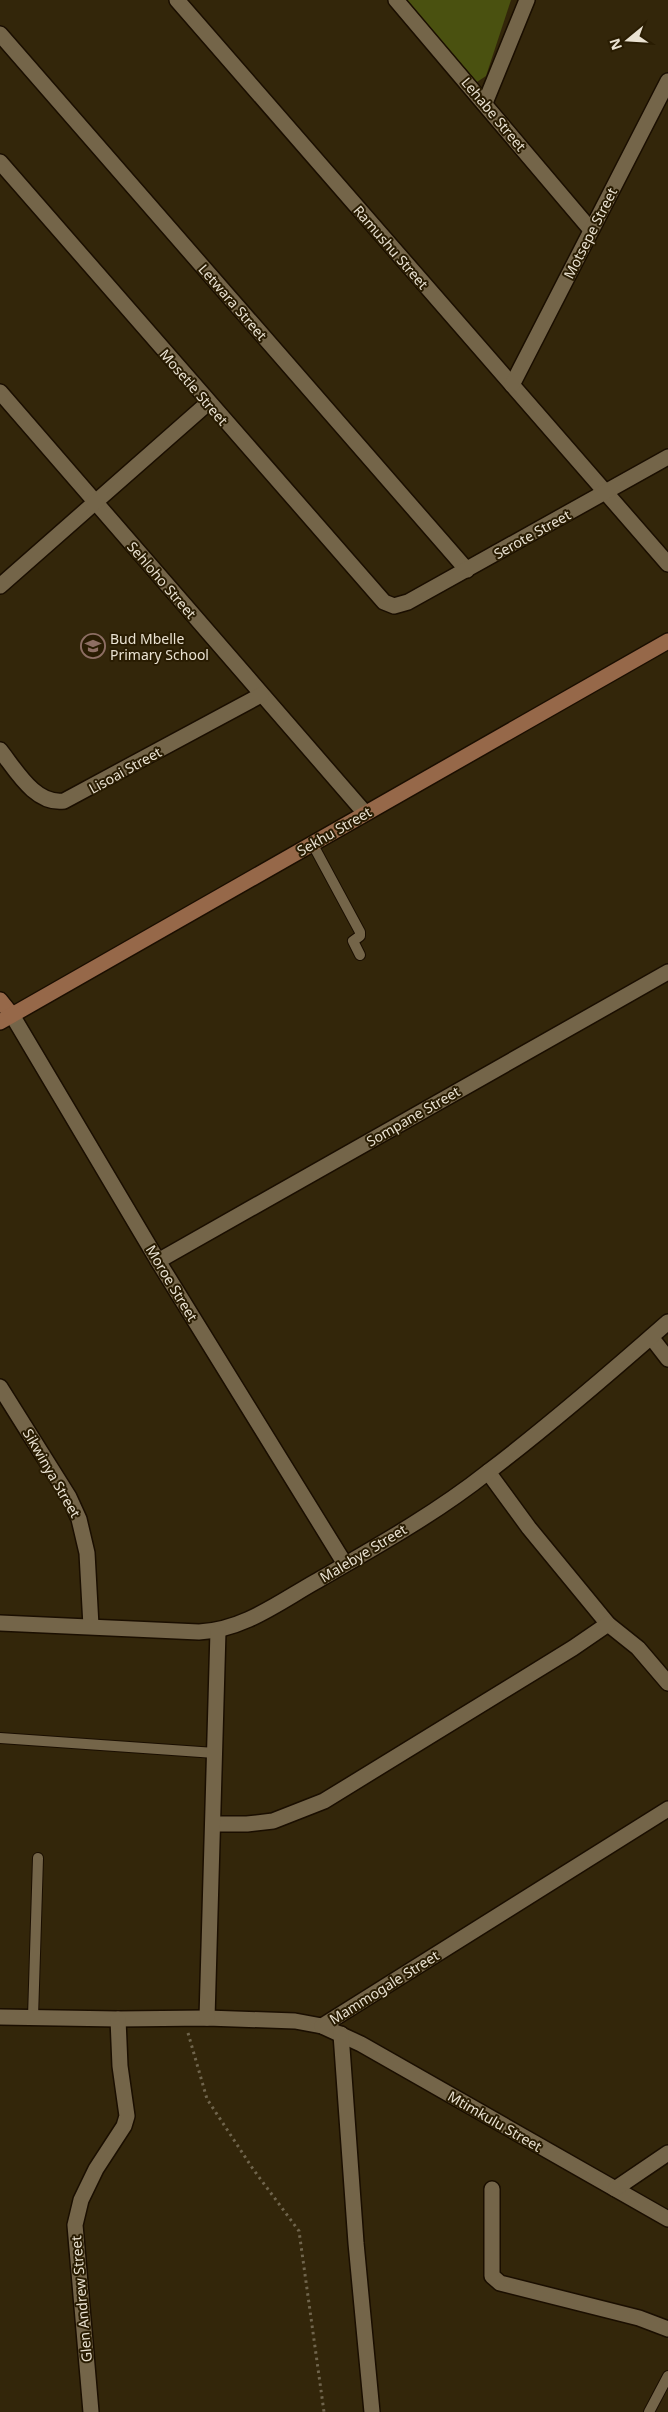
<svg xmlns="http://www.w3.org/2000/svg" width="668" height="2412" font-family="'Noto Sans',sans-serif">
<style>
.green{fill:#4a5110}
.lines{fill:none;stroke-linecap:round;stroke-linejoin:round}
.lane-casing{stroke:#1a0e00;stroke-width:12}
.street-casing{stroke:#1a0e00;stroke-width:18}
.secondary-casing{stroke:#1a0e00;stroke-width:18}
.path{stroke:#70654d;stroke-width:3;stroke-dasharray:2.5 4;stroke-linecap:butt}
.lane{stroke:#746549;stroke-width:10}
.street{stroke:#746549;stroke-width:15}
.secondary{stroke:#966849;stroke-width:15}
.labels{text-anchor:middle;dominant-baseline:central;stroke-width:4;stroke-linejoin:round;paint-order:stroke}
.street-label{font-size:14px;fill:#eae2d2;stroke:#291c02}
.poi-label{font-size:14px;fill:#eae2d2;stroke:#291c02;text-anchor:start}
</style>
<rect width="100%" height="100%" fill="#33260a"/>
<!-- green -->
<path class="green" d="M406,0H511L486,76L477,82Z"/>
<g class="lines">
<defs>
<g id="lane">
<path d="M312,843L360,932V936L353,941L360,955"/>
<path d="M0,1738L215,1753"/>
<path d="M33,2017L38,1858"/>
<path d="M649,2412L668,2376"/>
</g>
<g id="street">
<path d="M177,0L668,564"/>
<path d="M396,0L591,230"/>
<path d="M0,34L467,570"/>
<path d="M485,103L527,0"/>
<path d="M0,162L384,602L394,606L408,602L668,457"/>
<path d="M512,385L668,81"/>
<path d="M0,392L365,813"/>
<path d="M0,586L208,403"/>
<path d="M0,750C16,770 35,805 64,801L261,695"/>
<path d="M12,1015L158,1261L345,1564"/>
<path d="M158,1261L668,972"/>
<path d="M651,1337L668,1359"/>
<path d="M0,1387L69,1497L79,1519L87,1553L91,1626"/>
<path d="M488,1472L529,1528L608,1624L638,1648L668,1683"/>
<path d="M0,1623L199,1632C243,1630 278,1603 315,1582C374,1548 435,1514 488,1472C550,1425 610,1373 668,1322"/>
<path d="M213,1824H247L273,1821L324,1801L573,1648L608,1624"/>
<path d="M0,2017L118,2019L207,2018L295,2021L322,2026L361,2044L668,2219"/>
<path d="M207,2018L218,1631"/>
<path d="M322,2026L668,1809"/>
<path d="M341,2034L356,2243L372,2412"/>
<path d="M492,2189V2276L500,2283L639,2318L668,2329"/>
<path d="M615,2189L668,2153"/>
<path d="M91,2412L75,2225L81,2200L96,2169L124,2126L127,2116L120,2066L118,2019"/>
</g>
<g id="secondary">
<path d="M0,1000L12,1015"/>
<path d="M0,1022L668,641"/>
</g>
</defs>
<!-- lane casing -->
<use href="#lane" class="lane-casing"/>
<!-- street casing -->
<use href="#street" class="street-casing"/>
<!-- secondary casing -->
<use href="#secondary" class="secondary-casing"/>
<!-- path -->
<path class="path" d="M188,2033L207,2099L253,2169L299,2231L324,2412"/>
<!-- lane -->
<use href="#lane" class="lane"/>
<!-- street -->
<use href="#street" class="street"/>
<!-- secondary -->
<use href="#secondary" class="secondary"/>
</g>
<!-- icons -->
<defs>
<symbol id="school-ring" viewBox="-11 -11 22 22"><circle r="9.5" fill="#291c02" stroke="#8d6e63" stroke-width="1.5"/><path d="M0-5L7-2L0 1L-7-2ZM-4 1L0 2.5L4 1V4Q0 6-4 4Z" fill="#8d6e63"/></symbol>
</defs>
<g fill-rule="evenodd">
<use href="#school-ring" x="79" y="632" width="28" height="28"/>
</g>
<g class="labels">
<!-- street labels -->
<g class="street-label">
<text transform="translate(494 114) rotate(50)">Lehabe Street</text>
<text transform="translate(590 233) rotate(-63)">Motsepe Street</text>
<text transform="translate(391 247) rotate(49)">Ramushu Street</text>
<text transform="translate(233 302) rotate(49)">Letwara Street</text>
<text transform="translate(194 387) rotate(49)">Mosetle Street</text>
<text transform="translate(532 534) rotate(-29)">Serote Street</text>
<text transform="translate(162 580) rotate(49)">Sehloho Street</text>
<text transform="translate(125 770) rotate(-29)">Lisoai Street</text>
<text transform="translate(334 831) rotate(-30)">Sekhu Street</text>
<text transform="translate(413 1116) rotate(-30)">Sompane Street</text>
<text transform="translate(172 1283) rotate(59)">Moroe Street</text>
<text transform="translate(52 1473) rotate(60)">Sikwinya Street</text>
<text transform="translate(363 1553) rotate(-31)">Malebye Street</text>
<text transform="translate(384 1987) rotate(-32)">Mammogale Street</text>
<text transform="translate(495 2121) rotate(30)">Mtimkulu Street</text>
<text transform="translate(81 2299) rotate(-95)">Glen Andrew Street</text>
</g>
<!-- poi labels -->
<g class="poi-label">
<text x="110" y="638">Bud Mbelle<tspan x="110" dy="16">Primary School</tspan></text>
</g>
</g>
<!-- north arrow -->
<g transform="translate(628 40) rotate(252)" stroke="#291c02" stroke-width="4" paint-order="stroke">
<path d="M0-4L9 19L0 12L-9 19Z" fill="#eae2d2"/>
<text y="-8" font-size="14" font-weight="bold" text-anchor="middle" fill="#eae2d2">N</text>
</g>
</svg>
